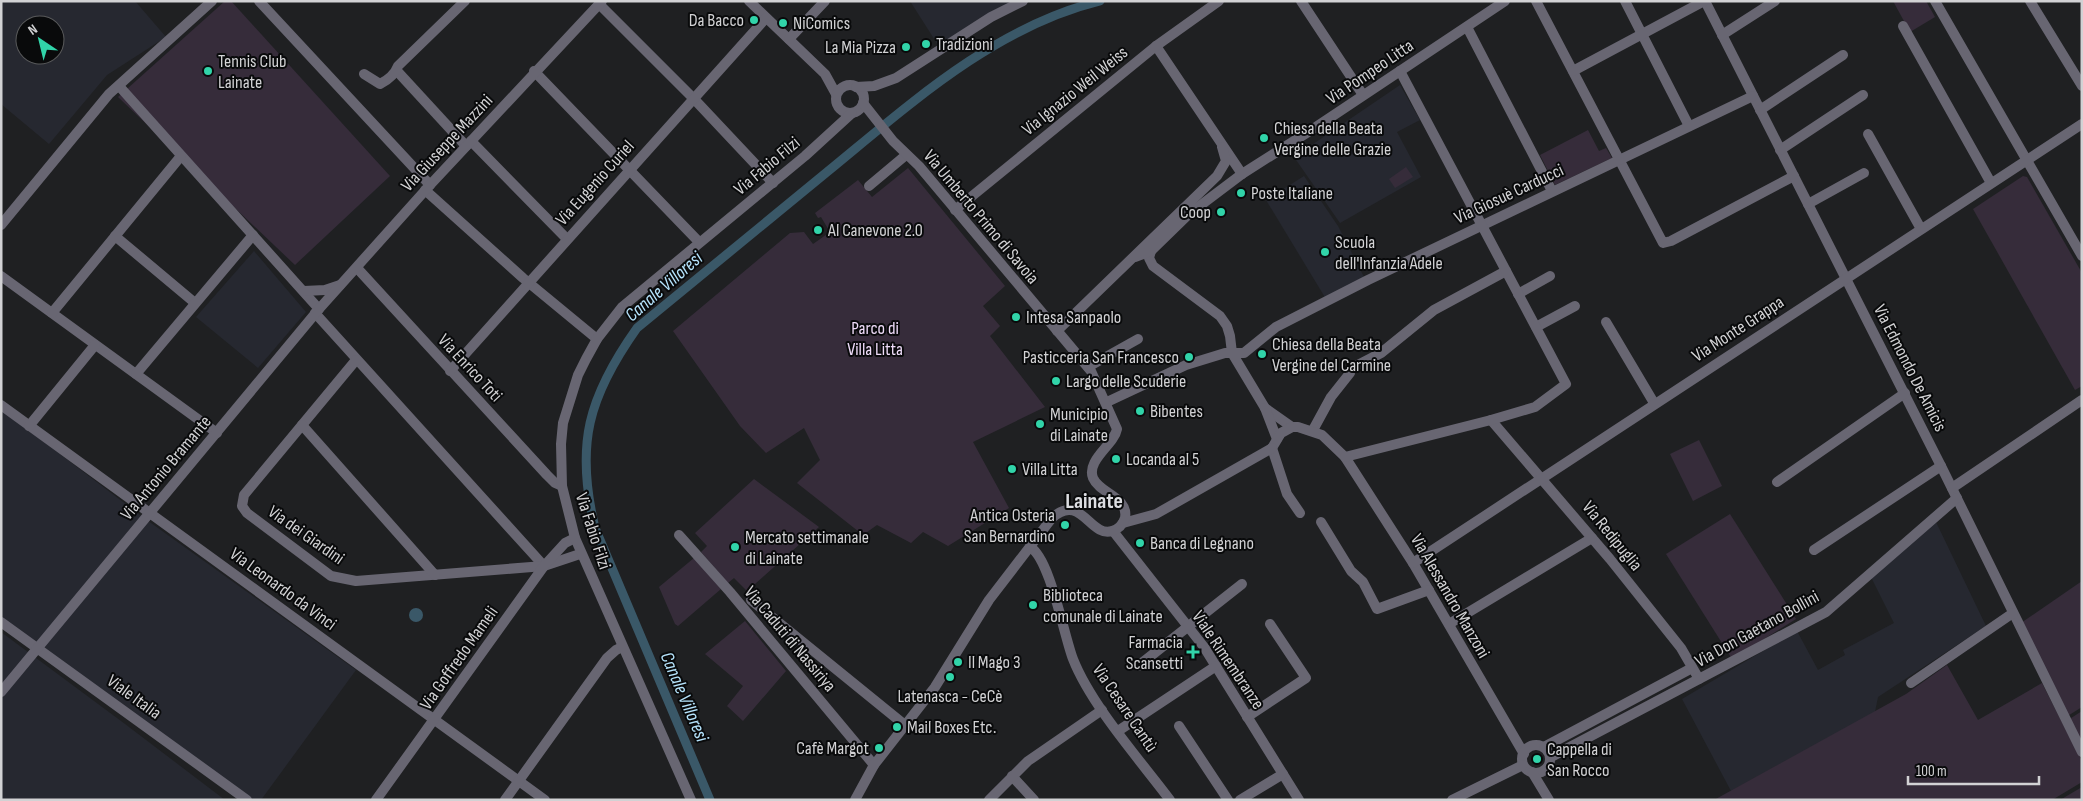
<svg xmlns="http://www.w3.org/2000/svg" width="2083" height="801" font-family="'Sofia Sans Condensed',sans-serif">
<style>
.built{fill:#262830;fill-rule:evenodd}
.green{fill:#362c3a}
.water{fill:#3a5868}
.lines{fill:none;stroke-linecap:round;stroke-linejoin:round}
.canal{stroke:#3a5868;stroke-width:9}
.minor{stroke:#686672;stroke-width:10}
.poi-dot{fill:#31d4a9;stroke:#090a0b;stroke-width:2}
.labels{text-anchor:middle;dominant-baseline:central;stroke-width:4;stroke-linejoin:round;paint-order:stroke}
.poi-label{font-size:18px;fill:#d2d2d4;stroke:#090a0b;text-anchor:start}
.street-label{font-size:18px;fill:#d2d2d4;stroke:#090a0b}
.park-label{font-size:18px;fill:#efdcf9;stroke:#090a0b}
.water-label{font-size:19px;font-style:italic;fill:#b6e4fd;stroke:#090a0b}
.district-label{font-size:22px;font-weight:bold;fill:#dcdde1;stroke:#090a0b}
</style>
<rect width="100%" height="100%" fill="#1f2022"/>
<!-- built -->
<g class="built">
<path d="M1,1H135L166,37L107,75L49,144L1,104ZM25,25H55V55H25Z"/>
<path d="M910,1H1013L938,45Z"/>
<path d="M1400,85L1420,120L1397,132L1421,177L1340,223L1294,157Z"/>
<path d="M1304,176L1338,226L1365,279L1326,299L1266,200Z"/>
<path d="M254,251L306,312L258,368L196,317Z"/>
<path d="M1,409L144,518L356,670L261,800H251L1,617Z"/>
<path d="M1936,522L1986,626L1878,697L1875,712L1731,791L1682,699L1797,631L1818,670L1845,655L1843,650L1894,623L1871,577Z"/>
<path d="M1,632L125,724L225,800H1Z"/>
</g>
<!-- green -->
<g class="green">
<path d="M225,1H231L390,176L295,265L118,97Z"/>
<path d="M1893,1H1926L1935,17L1910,32Z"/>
<path d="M1588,130L1599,151L1606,148L1612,158L1555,185L1540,155Z"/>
<path d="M1406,167L1413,177L1395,188L1389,179Z"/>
<path d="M908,168L1005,286L983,306L1000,326L990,336L1045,407L973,442L1009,508L948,546L923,532L911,543L877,525L863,535L797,483L820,460L804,428L766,453L740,426L673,331L790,233L804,232L813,244L830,232L821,217L818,218L815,213L858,180L872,197Z"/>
<path d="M2023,176L2027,177L2082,273V386L2075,390L1973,209Z"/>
<path d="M1699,440L1722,486L1693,501L1670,454Z"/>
<path d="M754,479L819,527L747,591L734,578L728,583L701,552L707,546L695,533Z"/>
<path d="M1730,514L1796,619L1732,659L1666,554Z"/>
<path d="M694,558L721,589L678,626L675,624L659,587Z"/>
<path d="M2082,581V707L2066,717L2021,623Z"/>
<path d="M745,621L786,671L743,721L727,706L743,686L705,654Z"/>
<path d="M1947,665L1978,720L2042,683L2082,761V782L2052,800H1714L1906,694Z"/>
<path d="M2082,711V746L2068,720Z"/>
<path d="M2082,787V800H2060Z"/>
</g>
<!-- water -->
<circle class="water" cx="416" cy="615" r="7"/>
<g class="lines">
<!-- canal -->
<path class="canal" d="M710,800L595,528C575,445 588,397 637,328C700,276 763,224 827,172C909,105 994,27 1100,1"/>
<!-- minor -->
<g class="minor">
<path d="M259,1L430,185"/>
<path d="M749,1L825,74L836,94"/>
<path d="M1301,1L1363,95"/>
<path d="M1536,1L1663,243L1671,241L1794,176"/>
<path d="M1625,1L1689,126"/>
<path d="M1705,1L1941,466L2082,752"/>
<path d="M1935,1L2082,256"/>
<path d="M2030,1L2082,86"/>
<path d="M599,4L695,100L773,183"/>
<path d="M1903,26L1991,183"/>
<path d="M1467,27L1552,191"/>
<path d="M1722,35L1775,1"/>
<path d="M789,39L825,1"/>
<path d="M1156,46L1242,174"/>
<path d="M397,71L466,146"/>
<path d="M534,71L699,242"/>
<path d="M1573,71L1704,1"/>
<path d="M364,74L380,84C388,80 395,74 398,66L465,1"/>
<circle cx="850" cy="99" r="14"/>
<path d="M119,86L319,309"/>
<path d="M856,87L874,86L896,78L991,17L1023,1"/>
<path d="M1760,110L1843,55"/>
<path d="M1868,134L1921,229"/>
<path d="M471,141L567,239"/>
<path d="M1780,150L1863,95"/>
<path d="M869,186L906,155"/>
<path d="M425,190L523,278L597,339"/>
<path d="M1808,204L1864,173"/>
<path d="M955,210L1156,46L1219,1"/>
<path d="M1,225L109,94L212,1"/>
<path d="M115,236L195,303"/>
<path d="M1149,247L1151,251L1149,258L1153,266L1220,316L1227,326L1230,336L1232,353L1265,408L1292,427"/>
<path d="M1135,257L1151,251L1189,214L1242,174L1316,127L1505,1"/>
<path d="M357,268L547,475L555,483L562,486"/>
<path d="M1,276L217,433"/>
<path d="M304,291L325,290L340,285"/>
<path d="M1518,294L1550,276"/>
<path d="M52,313L181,156"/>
<path d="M315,313L544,566"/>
<path d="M1606,322L1654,403"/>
<path d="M1536,327L1575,306"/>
<path d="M1057,331L1217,176L1226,161L1222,147"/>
<path d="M356,360L244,495L242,506L247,513L331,576L356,581L544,566L580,554"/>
<path d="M1356,366L1381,353L1434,310L1506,271"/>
<path d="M1088,367L1138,339"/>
<path d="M450,371L766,18"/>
<path d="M136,374L253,235"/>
<path d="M1107,402L1186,365L1225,353H1244L1276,327L1368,280L1753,96"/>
<path d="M1,405L545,800"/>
<path d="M1265,408L1277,439"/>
<path d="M1491,420L1610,559L1681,648L1699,679"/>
<path d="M302,425L435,575"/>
<path d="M29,426L95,345"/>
<path d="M1313,430L1331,397L1350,373"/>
<path d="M1272,448L1281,433L1292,427H1298L1322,435L1345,457L1413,563L1524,754"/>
<path d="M1272,448L1287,494L1300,513"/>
<path d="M1345,457L1491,420L1535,407L1566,384L1400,71"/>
<path d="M1777,482L1905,393"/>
<path d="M1952,488L2082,400"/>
<path d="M1321,522L1351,571L1363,582L1377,609L1429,590"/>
<path d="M1123,523L1156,514L1272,448"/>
<path d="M1113,531L1204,647L1299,800"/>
<path d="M679,535L730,592L874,765"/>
<path d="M1030,547C1050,558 1064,636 1073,659C1091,705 1140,760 1170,800"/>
<path d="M1814,550L1941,466"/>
<path d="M1413,563L2082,124"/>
<path d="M751,600L906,726"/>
<path d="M1,622L247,800"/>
<path d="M1449,624L1592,538"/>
<path d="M1138,666L1242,584"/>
<path d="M1911,683L2013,613"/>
<path d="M1,692L319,309L430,185L602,1"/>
<path d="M1247,717L1306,678L1270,624"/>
<path d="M1179,726L1228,800"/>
<path d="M1118,731L1216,666"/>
<circle cx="1536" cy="759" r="14"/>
<path d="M1544,747L1692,668"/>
<path d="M1551,757L1826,612L1957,498"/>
<path d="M1532,772L1549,800"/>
<path d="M1012,776L1034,800"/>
<path d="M376,800L544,566L565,543L575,538"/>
<path d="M505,800L607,658L616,650L622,647"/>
<path d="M691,800L575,538L562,486L561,444L563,423L578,375L586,359L597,339L622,307L805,156L852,113"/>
<path d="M855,800L874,765L935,687L989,600L1052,518C1081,492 1090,538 1112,531C1119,529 1123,524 1125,518C1129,497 1100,494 1093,478C1086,460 1114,445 1117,429L1091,371L919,166L893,141L863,103"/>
<path d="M989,800L1028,761L1102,710"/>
<path d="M1240,800L1283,774"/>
<path d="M1452,800L1523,765"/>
</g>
</g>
<!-- markers -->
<g class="poi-dot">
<circle cx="754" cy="20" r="5"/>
<circle cx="783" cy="23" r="5"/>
<circle cx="926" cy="44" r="5"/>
<circle cx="906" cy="47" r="5"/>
<circle cx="208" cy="71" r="5"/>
<circle cx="1264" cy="138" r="5"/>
<circle cx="1241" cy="193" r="5"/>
<circle cx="1221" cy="212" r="5"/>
<circle cx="818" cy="230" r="5"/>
<circle cx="1325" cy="252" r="5"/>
<circle cx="1016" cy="317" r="5"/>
<circle cx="1262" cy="354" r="5"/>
<circle cx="1189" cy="357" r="5"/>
<circle cx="1056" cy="381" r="5"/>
<circle cx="1140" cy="411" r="5"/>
<circle cx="1040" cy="424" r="5"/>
<circle cx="1116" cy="459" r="5"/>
<circle cx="1012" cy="469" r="5"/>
<circle cx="1065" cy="525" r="5"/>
<circle cx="1140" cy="543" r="5"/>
<circle cx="735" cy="547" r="5"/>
<circle cx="1033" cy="605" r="5"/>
<path d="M1190.5 644.5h5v5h5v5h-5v5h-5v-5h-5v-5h5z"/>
<circle cx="958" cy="662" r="5"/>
<circle cx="950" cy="677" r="5"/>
<circle cx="897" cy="727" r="5"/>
<circle cx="879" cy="748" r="5"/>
<circle cx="1537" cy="759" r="5"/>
</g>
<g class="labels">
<!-- poi labels -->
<g class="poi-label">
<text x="744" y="20" text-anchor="end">Da Bacco</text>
<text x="793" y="23">NiComics</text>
<text x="936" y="44">Tradizioni</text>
<text x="896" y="47" text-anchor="end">La Mia Pizza</text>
<text x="218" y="61">Tennis Club<tspan x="218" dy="21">Lainate</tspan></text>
<text x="1274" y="128">Chiesa della Beata<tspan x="1274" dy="21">Vergine delle Grazie</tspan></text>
<text x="1251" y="193">Poste Italiane</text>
<text x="1211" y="212" text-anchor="end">Coop</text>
<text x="828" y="230">Al Canevone 2.0</text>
<text x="1335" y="242">Scuola<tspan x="1335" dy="21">dell'Infanzia Adele</tspan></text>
<text x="1026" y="317">Intesa Sanpaolo</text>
<text x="1272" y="344">Chiesa della Beata<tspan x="1272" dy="21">Vergine del Carmine</tspan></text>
<text x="1179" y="357" text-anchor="end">Pasticceria San Francesco</text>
<text x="1066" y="381">Largo delle Scuderie</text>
<text x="1150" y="411">Bibentes</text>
<text x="1050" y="414">Municipio<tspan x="1050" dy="21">di Lainate</tspan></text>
<text x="1126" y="459">Locanda al 5</text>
<text x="1022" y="469">Villa Litta</text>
<text x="1055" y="515" text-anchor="end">Antica Osteria<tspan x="1055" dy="21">San Bernardino</tspan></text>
<text x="745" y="537">Mercato settimanale<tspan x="745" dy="21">di Lainate</tspan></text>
<text x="1150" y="543">Banca di Legnano</text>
<text x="1043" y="595">Biblioteca<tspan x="1043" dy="21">comunale di Lainate</tspan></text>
<text x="1183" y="642" text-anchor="end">Farmacia<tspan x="1183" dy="21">Scansetti</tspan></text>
<text x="968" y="662">Il Mago 3</text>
<text x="950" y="696" text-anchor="middle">Latenasca - CeCè</text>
<text x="907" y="727">Mail Boxes Etc.</text>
<text x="869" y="748" text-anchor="end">Cafè Margot</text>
<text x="1547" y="749">Cappella di<tspan x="1547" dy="21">San Rocco</tspan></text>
</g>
<!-- street labels -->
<g class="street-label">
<text transform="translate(1370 72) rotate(-34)">Via Pompeo Litta</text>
<text transform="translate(1075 91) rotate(-39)">Via Ignazio Weil Weiss</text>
<text transform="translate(447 143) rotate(-47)">Via Giuseppe Mazzini</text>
<text transform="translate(767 166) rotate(-40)">Via Fabio Filzi</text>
<text transform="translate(595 183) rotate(-48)">Via Eugenio Curiel</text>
<text transform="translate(1509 194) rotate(-25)">Via Giosuè Carducci</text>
<text transform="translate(981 217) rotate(50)">Via Umberto Primo di Savoia</text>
<text transform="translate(1738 329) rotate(-33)">Via Monte Grappa</text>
<text transform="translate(470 368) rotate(47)">Via Enrico Toti</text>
<text transform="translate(1910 368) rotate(63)">Via Edmondo De Amicis</text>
<text transform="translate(166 468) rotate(-50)">Via Antonio Bramante</text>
<text transform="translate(593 531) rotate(72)">Via Fabio Filzi</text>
<text transform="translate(306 535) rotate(35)">Via dei Giardini</text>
<text transform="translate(1612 536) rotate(51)">Via Redipuglia</text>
<text transform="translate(283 589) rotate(36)">Via Leonardo da Vinci</text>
<text transform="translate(1450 596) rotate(60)">Via Alessandro Manzoni</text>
<text transform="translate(1757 629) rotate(-29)">Via Don Gaetano Bollini</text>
<text transform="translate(790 639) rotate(50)">Via Caduti di Nassiriya</text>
<text transform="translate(459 658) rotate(-55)">Via Goffredo Mameli</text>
<text transform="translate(1228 660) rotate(56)">Viale Rimembranze</text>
<text transform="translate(134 697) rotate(36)">Viale Italia</text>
<text transform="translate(1125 708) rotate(56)">Via Cesare Cantù</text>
</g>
<!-- park labels -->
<g class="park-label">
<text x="875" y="328">Parco di<tspan x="875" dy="21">Villa Litta</tspan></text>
</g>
<!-- water labels -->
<g class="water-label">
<text transform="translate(664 287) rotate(-41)">Canale Villoresi</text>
<text transform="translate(684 697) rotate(67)">Canale Villoresi</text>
</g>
<!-- district labels -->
<g class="district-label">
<text x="1094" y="501">Lainate</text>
</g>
</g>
<!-- border -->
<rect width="2083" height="801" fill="none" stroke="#d2d2d4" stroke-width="5"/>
<!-- north arrow -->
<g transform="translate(40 40) rotate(325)"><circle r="24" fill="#090a0b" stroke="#595a5b"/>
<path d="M0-4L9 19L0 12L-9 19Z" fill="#31d4a9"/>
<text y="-8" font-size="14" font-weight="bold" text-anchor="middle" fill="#d2d2d4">N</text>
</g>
<!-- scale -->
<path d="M1908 776v8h131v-8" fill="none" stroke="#d2d2d4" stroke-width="2.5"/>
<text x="1916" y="776" font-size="15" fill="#d2d2d4" stroke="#090a0b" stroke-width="4" paint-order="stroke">100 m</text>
</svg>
